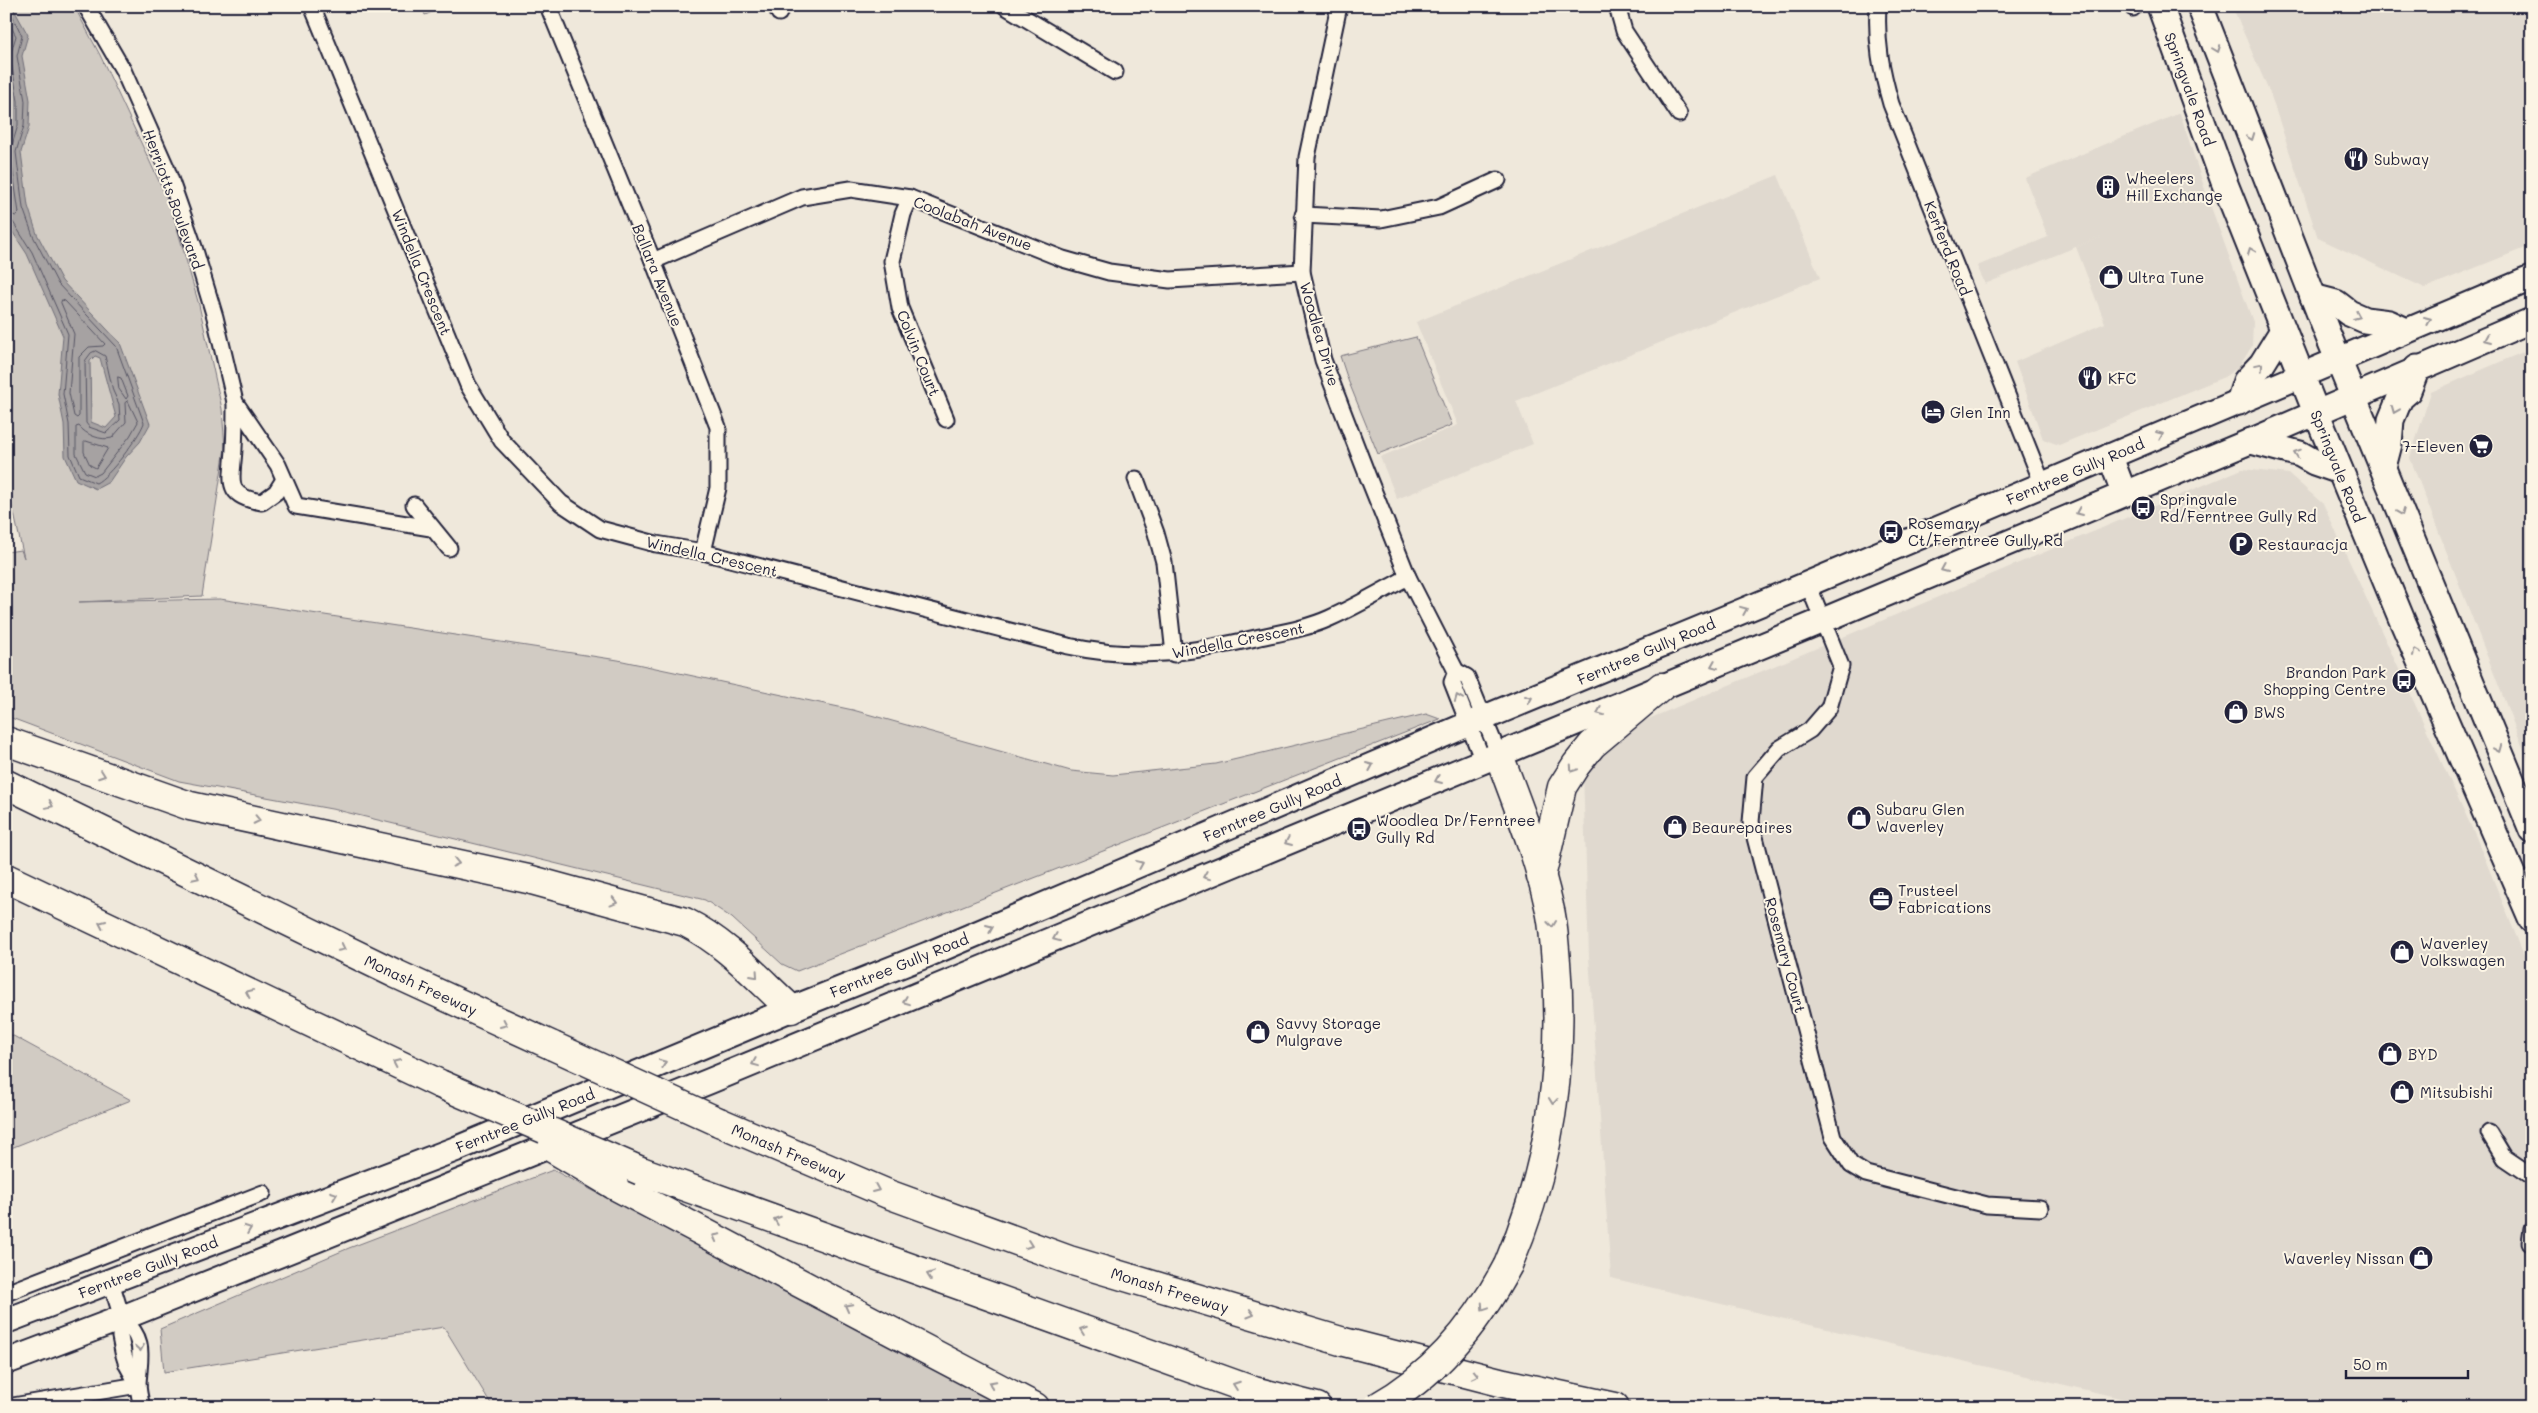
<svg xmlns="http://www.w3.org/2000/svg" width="2538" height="1413" font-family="Mali,sans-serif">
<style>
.built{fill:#e0d9cf}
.green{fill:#d1cbc3;stroke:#7a767f}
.water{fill:#a6a2a2;stroke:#716f79;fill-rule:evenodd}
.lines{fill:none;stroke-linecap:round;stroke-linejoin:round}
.shore{stroke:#575564;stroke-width:1}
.minor-casing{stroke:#22223b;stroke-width:19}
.primary-casing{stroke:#22223b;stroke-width:28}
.trunk-casing{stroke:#22223b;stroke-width:29}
.motorway-casing{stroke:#22223b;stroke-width:31}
.minor{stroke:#fcf5e5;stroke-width:15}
.primary{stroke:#fcf5e5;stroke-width:24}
.trunk{stroke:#fcf5e5;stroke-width:25}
.motorway{stroke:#fcf5e5;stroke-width:28}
.motorway-bridge-casing{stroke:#22223b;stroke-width:31;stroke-linecap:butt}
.motorway-bridge{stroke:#fcf5e5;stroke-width:28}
.oneway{stroke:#9a9698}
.labels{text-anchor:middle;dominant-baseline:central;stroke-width:4;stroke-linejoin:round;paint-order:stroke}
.street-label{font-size:15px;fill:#22223b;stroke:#fcf5e5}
.poi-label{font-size:15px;fill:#22223b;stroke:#fcf5e5;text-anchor:start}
</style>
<rect width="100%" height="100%" fill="#efe8db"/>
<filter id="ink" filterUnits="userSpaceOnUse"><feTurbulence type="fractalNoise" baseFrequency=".02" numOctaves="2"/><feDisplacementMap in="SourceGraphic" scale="10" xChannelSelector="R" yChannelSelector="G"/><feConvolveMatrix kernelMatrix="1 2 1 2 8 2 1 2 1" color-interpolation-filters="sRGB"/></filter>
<g filter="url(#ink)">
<!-- built -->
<g class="built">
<path d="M2232,6H2532V245L2425,288L2318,238L2271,96Z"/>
<path d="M2180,113L2206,193L2253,322L2252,346L2239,367L2224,377L2059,445L2043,439L2015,362L2105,323L2076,247L2110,233L1985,284L1977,266L2048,237L2025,178Z"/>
<path d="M1778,175L1820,278L1516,401L1533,444L1397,499L1380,457L1458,425L1416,322Z"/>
<path d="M2532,348V771L2410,458L2431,392Z"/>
<path d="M2242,469L2289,474L2323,504L2476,837L2532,975V1407H2158L1611,1278L1589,957L1583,773L1627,728Z"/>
</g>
<!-- green -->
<g class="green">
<path d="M6,6H74L100,55L171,207L199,305L222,409L225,448L202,596L79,602L220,599L618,660L853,710L1071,771L1113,775L1216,764L1426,714L1440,719L797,971L782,964L732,918L705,900L337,810L179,781L6,716V552L21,550L24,558L6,478Z"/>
<path d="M422,6H447L425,15Z"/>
<path d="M1416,337L1452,425L1378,454L1348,380L1340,356Z"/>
<path d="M6,1032L131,1100L6,1150Z"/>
<path d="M553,1170L1012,1407H493L444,1327L164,1372L160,1329L349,1248Z"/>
</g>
<!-- water -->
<path class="water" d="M6,6H12L28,35L22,56L30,100L29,127L21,152L28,206L37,234L62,281L120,343L150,424L140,442L126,457L109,482L96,489L76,480L65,456L64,424L58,394L63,336L27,254L6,222ZM95,356L100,358L116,417L106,428L91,422L90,361Z"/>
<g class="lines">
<!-- shore -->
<g class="shore">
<path d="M6,17L16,36L10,56L18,101V125L10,152L19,213L16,216L6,213"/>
<path d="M6,76C10,98 13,116 6,138"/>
<path d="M6,220L13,222L32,252L68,334L63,394L69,424L70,455L79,476L96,483C109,477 139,437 144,423L116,346L58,284L33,236L23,208L16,152L24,126L25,101L17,56L22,36L8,6"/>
<path d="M62,300L65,301L105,344L103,346L89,347L79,357V416L77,418L74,416L69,393L74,334L61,303Z"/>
<path d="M96,351L105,356L113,391L119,404L120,420L106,433L89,427L86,423L85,361L91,353Z"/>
<path d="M118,377L121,378L128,396L126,399L119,389Z"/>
<path d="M128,401L138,422L130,436L101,473L95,476L85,472L76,454V427L79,426C86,435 101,441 112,438L126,422L125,403Z"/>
<path d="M86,441L108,448L96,468L90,465L84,452V443Z"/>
</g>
<defs>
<g id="minor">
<path d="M86,6L123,70L166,167L194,247L215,317L235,402L278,465L296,506L431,528"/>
<path d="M312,6L468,385L502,441L561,503L600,529L656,544L703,552L1068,646C1136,661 1193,653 1260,637C1284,632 1308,628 1330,618C1357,606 1382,591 1408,577"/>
<path d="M548,6L653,261L718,427V488L703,552"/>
<path d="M776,6L779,13"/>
<path d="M1005,6L1115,72"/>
<path d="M1339,6L1307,157L1302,272L1323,360L1368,477L1408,577L1456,671L1467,677L1499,755"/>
<path d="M1617,6L1624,31L1679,114"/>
<path d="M1878,6C1876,43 1881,69 1891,104L2043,485"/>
<path d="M2132,6L2133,8"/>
<path d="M910,198L903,214L892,261L900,308L946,419"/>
<path d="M1303,215L1381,219L1439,207L1498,180"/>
<path d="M653,261L802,197L851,189L910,198L1063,259L1109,272L1170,280L1302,272"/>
<path d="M235,402C235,417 235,433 234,448C233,479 222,496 262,502L276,492L283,481"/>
<path d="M1136,479L1156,533L1164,562L1174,654"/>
<path d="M414,505L449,548"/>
<path d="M1808,584L1841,666L1829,708L1810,730L1779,749L1755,777L1751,822L1833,1137L1851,1165L1866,1174L1987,1205L2040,1208"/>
<path d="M1456,671L1452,682L1483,761"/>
<path d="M2489,1133L2504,1158L2532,1177"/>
<path d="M2530,1243L2532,1229"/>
<path d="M111,1282L122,1318L120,1337L123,1352L127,1365L138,1385"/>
<path d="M6,1293L263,1193"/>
<path d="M122,1318C146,1340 140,1354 138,1383C138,1391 140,1399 142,1407"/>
<path d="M7,1407L138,1385"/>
</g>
<g id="primary">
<path d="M2110,456L2124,493"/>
<path d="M6,1321L456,1149L791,1009L929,954L1469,724L1791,591L2532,278"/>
<path d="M6,1362L122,1318L710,1081L1824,620L2251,441L2532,320"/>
</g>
<g id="trunk">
<path d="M2160,6L2223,179L2316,412L2402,620L2532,920"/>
<path d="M2200,6L2328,335L2532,830"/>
<path d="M2313,297L2336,303L2349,313L2365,320L2389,323L2404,330"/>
<path d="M2239,402L2246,381L2262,364L2283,330"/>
<path d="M2251,441L2300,454L2314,462L2340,471"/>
<path d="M2383,467L2389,444L2391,420L2400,398L2408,391L2417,368"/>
</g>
<g id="motorway">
<path d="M6,741L190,806L528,879L685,922C727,943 757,978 791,1009"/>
<path d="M1499,755C1517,804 1538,855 1549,906C1554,924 1554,943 1556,962C1565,1066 1549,1169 1508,1265"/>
<path d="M6,784L396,974L553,1046"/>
<path d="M1541,877L1562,787L1576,765L1592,745L1661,687"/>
<path d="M6,878L440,1084"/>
<path d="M719,1122L888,1194L1069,1260L1344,1342L1504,1383L1615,1407"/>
<path d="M641,1171L1254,1391L1317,1407"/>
<path d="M614,1185L1035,1407"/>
</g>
</defs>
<!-- minor casing -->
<use href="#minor" class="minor-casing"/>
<!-- primary casing -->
<use href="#primary" class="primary-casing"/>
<!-- trunk casing -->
<use href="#trunk" class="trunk-casing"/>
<!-- motorway casing -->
<use href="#motorway" class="motorway-casing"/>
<!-- minor -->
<use href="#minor" class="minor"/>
<!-- primary -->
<use href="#primary" class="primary"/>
<!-- trunk -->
<use href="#trunk" class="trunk"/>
<!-- motorway -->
<use href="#motorway" class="motorway"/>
<defs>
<g id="motorway-bridge">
<path d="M553,1046L719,1122"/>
<path d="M440,1084L641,1171"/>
<path d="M552,1148L614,1185"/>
<path d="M1377,1407C1435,1375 1478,1322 1508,1265"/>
</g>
</defs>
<!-- motorway-bridge casing -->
<use href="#motorway-bridge" class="motorway-bridge-casing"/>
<!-- motorway-bridge -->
<use href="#motorway-bridge" class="motorway-bridge"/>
</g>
<!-- one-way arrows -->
<defs><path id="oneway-chevron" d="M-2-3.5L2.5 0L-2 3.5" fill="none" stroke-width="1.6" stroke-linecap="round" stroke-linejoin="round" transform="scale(1.25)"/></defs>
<g class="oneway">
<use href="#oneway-chevron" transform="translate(2217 49) rotate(69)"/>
<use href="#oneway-chevron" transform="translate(2251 137) rotate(69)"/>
<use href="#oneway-chevron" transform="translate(2251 251) rotate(-111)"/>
<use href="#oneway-chevron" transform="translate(2357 316) rotate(23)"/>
<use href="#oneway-chevron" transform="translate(2428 320) rotate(-23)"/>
<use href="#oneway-chevron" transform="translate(2487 339) rotate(157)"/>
<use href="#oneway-chevron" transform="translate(2260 366) rotate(-50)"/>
<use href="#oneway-chevron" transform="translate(2395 410) rotate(112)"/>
<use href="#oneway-chevron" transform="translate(2160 435) rotate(-23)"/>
<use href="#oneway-chevron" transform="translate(2297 453) rotate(-161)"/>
<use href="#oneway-chevron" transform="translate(2079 512) rotate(157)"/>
<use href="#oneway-chevron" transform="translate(2401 512) rotate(68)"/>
<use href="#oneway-chevron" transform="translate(1944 569) rotate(157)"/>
<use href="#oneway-chevron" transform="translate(1744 610) rotate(-22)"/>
<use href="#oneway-chevron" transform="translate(2416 652) rotate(-113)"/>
<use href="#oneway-chevron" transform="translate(1714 665) rotate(158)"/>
<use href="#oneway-chevron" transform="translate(1458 698) rotate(-112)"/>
<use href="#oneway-chevron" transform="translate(1529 699) rotate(-23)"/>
<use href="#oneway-chevron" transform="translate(1600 712) rotate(157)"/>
<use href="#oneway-chevron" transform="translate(2498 749) rotate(68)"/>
<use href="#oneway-chevron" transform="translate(1370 766) rotate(-23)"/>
<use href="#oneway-chevron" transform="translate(1573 769) rotate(124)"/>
<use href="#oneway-chevron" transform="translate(102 775) rotate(20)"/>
<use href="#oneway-chevron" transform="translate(1438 780) rotate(157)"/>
<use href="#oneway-chevron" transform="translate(50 805) rotate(26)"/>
<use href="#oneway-chevron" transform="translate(257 820) rotate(12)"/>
<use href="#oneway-chevron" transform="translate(1288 842) rotate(157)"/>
<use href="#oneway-chevron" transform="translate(456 863) rotate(13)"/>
<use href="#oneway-chevron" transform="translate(1140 864) rotate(-23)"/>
<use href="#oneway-chevron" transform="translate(1206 876) rotate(158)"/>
<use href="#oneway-chevron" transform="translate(196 877) rotate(26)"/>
<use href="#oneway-chevron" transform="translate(614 902) rotate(15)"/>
<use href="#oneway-chevron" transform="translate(102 924) rotate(-155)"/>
<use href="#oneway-chevron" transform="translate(1552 924) rotate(83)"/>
<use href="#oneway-chevron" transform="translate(990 928) rotate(-23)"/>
<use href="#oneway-chevron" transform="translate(1056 938) rotate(158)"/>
<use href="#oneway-chevron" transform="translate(342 948) rotate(26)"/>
<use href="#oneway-chevron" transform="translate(755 975) rotate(48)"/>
<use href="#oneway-chevron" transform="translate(249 993) rotate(-155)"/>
<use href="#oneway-chevron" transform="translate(906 1001) rotate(158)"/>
<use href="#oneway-chevron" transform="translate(504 1024) rotate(25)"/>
<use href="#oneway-chevron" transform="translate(396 1063) rotate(-155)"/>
<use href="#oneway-chevron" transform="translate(663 1063) rotate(-23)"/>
<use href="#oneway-chevron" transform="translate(755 1063) rotate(158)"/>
<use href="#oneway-chevron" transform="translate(1553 1101) rotate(96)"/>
<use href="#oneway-chevron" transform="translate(876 1189) rotate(23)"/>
<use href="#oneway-chevron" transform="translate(334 1195) rotate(-21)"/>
<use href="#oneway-chevron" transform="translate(777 1220) rotate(-160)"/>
<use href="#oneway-chevron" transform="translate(248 1229) rotate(-21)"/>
<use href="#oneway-chevron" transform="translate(716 1237) rotate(-152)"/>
<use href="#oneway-chevron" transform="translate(1029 1245) rotate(20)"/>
<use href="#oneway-chevron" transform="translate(930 1275) rotate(-160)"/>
<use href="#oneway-chevron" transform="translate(848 1307) rotate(-152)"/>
<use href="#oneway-chevron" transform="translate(1484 1307) rotate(124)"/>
<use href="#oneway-chevron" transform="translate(1251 1314) rotate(17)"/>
<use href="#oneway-chevron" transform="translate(1083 1330) rotate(-160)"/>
<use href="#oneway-chevron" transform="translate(140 1348) rotate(81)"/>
<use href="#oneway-chevron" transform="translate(1475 1375) rotate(14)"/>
<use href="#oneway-chevron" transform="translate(992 1384) rotate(-152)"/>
<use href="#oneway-chevron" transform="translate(1236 1385) rotate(-160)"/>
</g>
</g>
<!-- icons -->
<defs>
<symbol id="restaurant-disc" viewBox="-11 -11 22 22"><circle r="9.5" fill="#22223b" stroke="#fcf5e5"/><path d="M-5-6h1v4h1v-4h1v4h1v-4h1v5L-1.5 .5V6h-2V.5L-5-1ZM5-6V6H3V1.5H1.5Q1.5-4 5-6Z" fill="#fff"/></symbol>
<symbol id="building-disc" viewBox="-11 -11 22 22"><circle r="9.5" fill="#22223b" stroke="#fcf5e5"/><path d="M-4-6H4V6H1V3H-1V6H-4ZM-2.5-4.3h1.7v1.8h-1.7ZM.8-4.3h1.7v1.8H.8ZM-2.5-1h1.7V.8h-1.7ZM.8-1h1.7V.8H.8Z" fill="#fff"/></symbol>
<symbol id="shop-disc" viewBox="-11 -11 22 22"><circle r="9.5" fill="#22223b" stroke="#fcf5e5"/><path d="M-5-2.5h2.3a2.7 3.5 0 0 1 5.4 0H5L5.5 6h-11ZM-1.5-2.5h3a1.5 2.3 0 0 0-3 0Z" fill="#fff"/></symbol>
<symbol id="hotel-disc" viewBox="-11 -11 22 22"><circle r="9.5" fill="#22223b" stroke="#fcf5e5"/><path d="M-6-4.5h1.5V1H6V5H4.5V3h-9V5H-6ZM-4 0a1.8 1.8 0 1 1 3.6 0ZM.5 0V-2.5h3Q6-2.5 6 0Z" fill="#fff"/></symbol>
<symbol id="supermarket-disc" viewBox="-11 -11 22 22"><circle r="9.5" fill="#22223b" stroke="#fcf5e5"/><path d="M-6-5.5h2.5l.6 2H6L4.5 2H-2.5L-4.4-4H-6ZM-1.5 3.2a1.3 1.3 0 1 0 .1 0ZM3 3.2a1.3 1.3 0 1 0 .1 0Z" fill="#fff"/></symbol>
<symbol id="bus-disc" viewBox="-11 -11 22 22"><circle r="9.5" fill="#22223b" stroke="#fcf5e5"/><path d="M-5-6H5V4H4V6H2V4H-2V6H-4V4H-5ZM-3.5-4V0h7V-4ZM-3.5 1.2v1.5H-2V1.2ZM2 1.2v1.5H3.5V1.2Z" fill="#fff"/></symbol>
<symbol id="parking-disc" viewBox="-11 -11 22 22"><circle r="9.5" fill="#22223b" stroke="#fcf5e5"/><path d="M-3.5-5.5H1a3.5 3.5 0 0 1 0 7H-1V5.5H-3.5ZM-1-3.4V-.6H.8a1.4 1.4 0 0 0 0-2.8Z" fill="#fff"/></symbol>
<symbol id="office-disc" viewBox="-11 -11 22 22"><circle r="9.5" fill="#22223b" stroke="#fcf5e5"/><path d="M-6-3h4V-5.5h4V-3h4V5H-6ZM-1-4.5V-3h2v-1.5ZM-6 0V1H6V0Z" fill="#fff"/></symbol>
</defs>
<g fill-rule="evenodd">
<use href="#restaurant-disc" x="2342" y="145" width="28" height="28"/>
<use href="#building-disc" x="2094" y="173" width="28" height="28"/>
<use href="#shop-disc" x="2097" y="263" width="28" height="28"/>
<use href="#restaurant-disc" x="2076" y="364" width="28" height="28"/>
<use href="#hotel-disc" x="1919" y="398" width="28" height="28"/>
<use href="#supermarket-disc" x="2467" y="432" width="28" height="28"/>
<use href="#bus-disc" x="2129" y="494" width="28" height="28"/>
<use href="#bus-disc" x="1877" y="518" width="28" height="28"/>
<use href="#parking-disc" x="2227" y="530" width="28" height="28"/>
<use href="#bus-disc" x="2390" y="667" width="28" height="28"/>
<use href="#shop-disc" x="2222" y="698" width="28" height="28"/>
<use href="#shop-disc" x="1845" y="804" width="28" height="28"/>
<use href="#shop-disc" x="1661" y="813" width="28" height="28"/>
<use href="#bus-disc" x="1345" y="815" width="28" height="28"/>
<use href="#office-disc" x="1867" y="885" width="28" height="28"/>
<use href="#shop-disc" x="2388" y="938" width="28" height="28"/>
<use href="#shop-disc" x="1244" y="1018" width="28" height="28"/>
<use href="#shop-disc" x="2376" y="1040" width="28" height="28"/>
<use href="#shop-disc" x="2388" y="1078" width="28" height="28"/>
<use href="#shop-disc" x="2407" y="1244" width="28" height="28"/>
</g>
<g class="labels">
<!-- street labels -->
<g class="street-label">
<text transform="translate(2190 89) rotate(70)">Springvale Road</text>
<text transform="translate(174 199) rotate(70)">Herriotts Boulevard</text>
<text transform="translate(973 223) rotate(21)">Coolabah Avenue</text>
<text transform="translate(1948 248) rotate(68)">Kerferd Road</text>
<text transform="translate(422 272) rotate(68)">Windella Crescent</text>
<text transform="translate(658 275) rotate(68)">Ballara Avenue</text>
<text transform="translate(1320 334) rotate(74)">Woodlea Drive</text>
<text transform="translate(919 353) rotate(68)">Colvin Court</text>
<text transform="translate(2338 466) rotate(68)">Springvale Road</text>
<text transform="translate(2075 471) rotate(-23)">Ferntree Gully Road</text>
<text transform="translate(712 556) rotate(13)">Windella Crescent</text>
<text transform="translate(1238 640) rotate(-11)">Windella Crescent</text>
<text transform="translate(1646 651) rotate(-23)">Ferntree Gully Road</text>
<text transform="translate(1272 808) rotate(-23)">Ferntree Gully Road</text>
<text transform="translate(1786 955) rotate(75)">Rosemary Court</text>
<text transform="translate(899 965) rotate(-22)">Ferntree Gully Road</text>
<text transform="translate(421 985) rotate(25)">Monash Freeway</text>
<text transform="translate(525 1120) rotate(-22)">Ferntree Gully Road</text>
<text transform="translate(789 1152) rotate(23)">Monash Freeway</text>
<text transform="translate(148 1267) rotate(-21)">Ferntree Gully Road</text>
<text transform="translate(1170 1290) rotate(17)">Monash Freeway</text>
</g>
<!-- poi labels -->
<g class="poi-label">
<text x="2374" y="159">Subway</text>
<text x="2126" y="178">Wheelers<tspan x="2126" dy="17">Hill Exchange</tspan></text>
<text x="2128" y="277">Ultra Tune</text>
<text x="2108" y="378">KFC</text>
<text x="1950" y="412">Glen Inn</text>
<text x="2464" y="446" text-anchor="end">7-Eleven</text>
<text x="2160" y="499">Springvale<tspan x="2160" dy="17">Rd/Ferntree Gully Rd</tspan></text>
<text x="1908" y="523">Rosemary<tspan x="1908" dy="17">Ct/Ferntree Gully Rd</tspan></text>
<text x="2258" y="544">Restauracja</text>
<text x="2386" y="672" text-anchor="end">Brandon Park<tspan x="2386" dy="17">Shopping Centre</tspan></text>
<text x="2254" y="712">BWS</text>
<text x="1876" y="809">Subaru Glen<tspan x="1876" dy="17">Waverley</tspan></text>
<text x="1376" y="820">Woodlea Dr/Ferntree<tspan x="1376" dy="17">Gully Rd</tspan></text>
<text x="1692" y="827">Beaurepaires</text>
<text x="1898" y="890">Trusteel<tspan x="1898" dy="17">Fabrications</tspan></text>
<text x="2420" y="943">Waverley<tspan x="2420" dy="17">Volkswagen</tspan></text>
<text x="1276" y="1023">Savvy Storage<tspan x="1276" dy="17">Mulgrave</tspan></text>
<text x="2408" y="1054">BYD</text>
<text x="2420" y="1092">Mitsubishi</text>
<text x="2404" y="1258" text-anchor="end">Waverley Nissan</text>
</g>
</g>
<!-- margin -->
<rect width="2538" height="1413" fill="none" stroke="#fcf5e5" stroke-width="25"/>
<rect x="12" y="12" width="2513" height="1388" fill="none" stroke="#22223b" stroke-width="2" filter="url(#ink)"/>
<!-- scale -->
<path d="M2346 1370v8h122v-8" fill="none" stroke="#22223b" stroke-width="2.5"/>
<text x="2353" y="1370" font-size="15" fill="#22223b" stroke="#fcf5e5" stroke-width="4" paint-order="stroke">50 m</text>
</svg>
